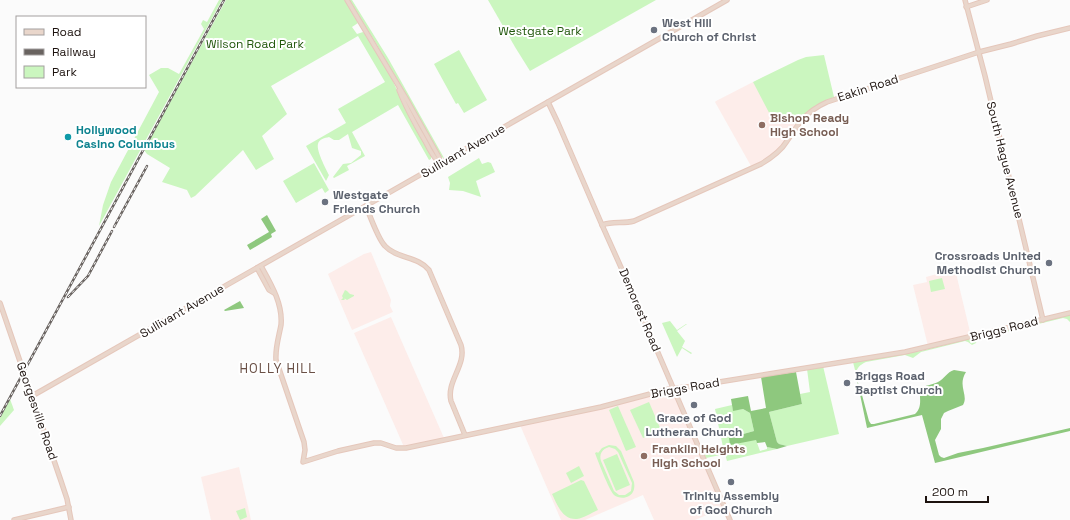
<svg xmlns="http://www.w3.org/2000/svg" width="1070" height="520" font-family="'Space Grotesk',sans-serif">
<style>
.education{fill:#fdedea}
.green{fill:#cbf6bf;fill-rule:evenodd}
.forest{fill:#8ec87e}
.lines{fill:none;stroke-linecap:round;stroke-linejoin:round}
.secondary-casing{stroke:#e5c7bb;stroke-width:5.5}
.secondary{stroke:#e9d6cb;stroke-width:3.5}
.rail-casing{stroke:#696360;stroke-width:2.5}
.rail{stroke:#fff;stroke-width:1;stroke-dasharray:3;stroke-linecap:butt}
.worship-dot{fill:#6b7280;stroke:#fff;stroke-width:1.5}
.education-dot{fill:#8d6e63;stroke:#fff;stroke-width:1.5}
.culture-dot{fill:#0f9aa8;stroke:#fff;stroke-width:1.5}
.labels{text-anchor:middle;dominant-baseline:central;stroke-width:4;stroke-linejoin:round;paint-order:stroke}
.worship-label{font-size:12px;font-weight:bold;fill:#5b616d;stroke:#fff;text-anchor:start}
.park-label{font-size:12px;fill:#21570c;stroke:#fff}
.street-label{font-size:12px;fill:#1c120e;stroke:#fff}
.education-label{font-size:12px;font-weight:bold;fill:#785e54;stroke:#fff;text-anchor:start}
.culture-label{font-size:12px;font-weight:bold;fill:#0d838f;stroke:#fff;text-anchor:start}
.neighbourhood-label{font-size:13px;letter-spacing:1px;fill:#6a5046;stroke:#fff}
</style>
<rect width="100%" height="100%" fill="#fbfbfb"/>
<!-- education -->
<g class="education">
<path d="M753,82L821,102L796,125L784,144L777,150L775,153L767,160L753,167L751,166L715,102L716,101Z"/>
<path d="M371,252L391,300L390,306L393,312L352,330L328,274L364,254Z"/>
<path d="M955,269L971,336L928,346L913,285L927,282L926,277Z"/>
<path d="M391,317L444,438L404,447L354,333Z"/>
<path d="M672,390L674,393L723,508L695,520H654L643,495L585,520H561L520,425Z"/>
<path d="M239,467L251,520H211L201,477Z"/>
</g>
<!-- green -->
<g class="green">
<path d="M219,0H222L99,226L103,205L111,182L159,92L149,75L161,68H168L179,74L204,29L201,24L203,20L207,22Z"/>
<path d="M226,0H345L358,23L352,27L357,34L363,32L365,33L371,43L392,79L409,117L431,154V159L429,160L398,105L352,132L365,156L347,166L349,170L334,178L333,177L343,164L351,163L361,155V151L352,148L348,134L339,140H334L329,137C325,138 319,139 318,144C316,150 326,169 329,175L326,181L306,146L346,123L338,109L385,82L358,36L271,86L287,114L262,136L274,159L256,170L243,150L195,196L191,198L187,190L162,182L170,168L147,154L144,150Z"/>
<path d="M349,0H352L388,58L444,158L440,157L377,45Z"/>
<path d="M488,0H656L530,71L515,47Z"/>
<path d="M459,50L487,100L464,113L458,103L456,104L434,64Z"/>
<path d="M824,55L834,97L821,103L796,125L791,116L775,124L753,82L798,60L806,57Z"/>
<path d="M479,158L482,164L488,162L491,163L495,172L476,181L481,197L463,191L449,190L450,183L448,177Z"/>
<path d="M314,163L329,190L325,193L322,188L296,203L283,181Z"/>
<path d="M942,278L945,289L931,292L929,281Z"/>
<path d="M345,290L347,291L350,294L354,295V296L347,300L344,298L345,299L344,300H341L343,298L342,296Z"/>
<path d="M1070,314V322L1067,319L1063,318L977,339L976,343L972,345L968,342L965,341L921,352L913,358L905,355L866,362C860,365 857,367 856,374L853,362L920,351Z"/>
<path d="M670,321L677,330L686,324H687L677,331L685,341L682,347L692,353L691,354L682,348L677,357L662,323Z"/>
<path d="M823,366L839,434L787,446L779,444L777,442L769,412L802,404L800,394L810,392L807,369Z"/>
<path d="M10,399L14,410L0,426V418Z"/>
<path d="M649,402L661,430L643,438L630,410Z"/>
<path d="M732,405L733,410L743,409L750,413L754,431L729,438L756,440L760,451L767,449V447L777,449L727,461L725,454L706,458L703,452L723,447L715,409Z"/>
<path d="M618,406L636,447L626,451L609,410Z"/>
<path d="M609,445L616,446L621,451L634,482C635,488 634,493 629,496C624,499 618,498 614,495C609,490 598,461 595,453L597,452L598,453L602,448ZM609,447L615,449L618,452L632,483L631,491L625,495H619L614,491L601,461C599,454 602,449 609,447Z"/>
<path d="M617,454L630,485L616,491L603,460Z"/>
<path d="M579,466L584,476L571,483L566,473Z"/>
<path d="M581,480L584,481L598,510C591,513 584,518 577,519C562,520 557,504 552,494Z"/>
<path d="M245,508L247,517L240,520L236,511Z"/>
</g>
<!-- forest -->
<g class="forest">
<path d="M267,215L276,231L271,234L272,237L250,250L247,245L269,232L261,219Z"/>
<path d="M240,301L244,308L225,311L224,310Z"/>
<path d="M954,370L966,372C957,386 969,395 963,405L948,411L944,413L941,419V429L935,440L939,455L941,457L944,458L958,453L983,448L1070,428V431L935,463L922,415L867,428L857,380L862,395L869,421L871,424H874L915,414C923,407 919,397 920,389C925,385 932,385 938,382C944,379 947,372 954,370Z"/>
<path d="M796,372L802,404L769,412L777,442L779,444L787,446L777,449L767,447L765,442L757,443L756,440L730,445L729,438L754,431L750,413L743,409L733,411L731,399L748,396L751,411L766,408L761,377Z"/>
</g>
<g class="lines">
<defs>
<g id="secondary">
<path d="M347,0L407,100L439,157L440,164"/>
<path d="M965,0L985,76L1043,320"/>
<path d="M966,7L987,0"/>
<path d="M399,90C406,108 415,124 425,141C429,149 433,157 440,164"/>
<path d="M548,102L558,123L602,225L628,283L730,520"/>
<path d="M366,206C370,216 378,239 385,246C397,259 418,256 429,270L461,345C467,365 446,381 451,401L465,435"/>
<path d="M602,225C613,221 623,224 634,221L761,164C771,158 781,151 787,141C792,134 796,127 802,120C809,112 818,106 827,102L979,52L1011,44L1037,36L1070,28"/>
<path d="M261,266C271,284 283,304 281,325C279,336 275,348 276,360L304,442L305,450L303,462L338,451L374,443H381L396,448H406L601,407L669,389L694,386L905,352L1070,313"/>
<path d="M257,268L269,290L274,293"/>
<path d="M0,303L61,481L67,499L71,520"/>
<path d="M32,396L727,0"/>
<path d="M14,520L69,507"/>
</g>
</defs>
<!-- secondary casing -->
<use href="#secondary" class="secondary-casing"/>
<!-- secondary -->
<use href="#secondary" class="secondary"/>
<defs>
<g id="rail">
<path d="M114,227L147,166"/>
<path d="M68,297L88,276L112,231"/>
<path d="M0,416L224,0"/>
</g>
</defs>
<!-- rail casing -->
<use href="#rail" class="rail-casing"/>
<!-- rail -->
<use href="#rail" class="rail"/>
</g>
<!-- markers -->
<g class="worship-dot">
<circle cx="654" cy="30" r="4"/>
<circle cx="325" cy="202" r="4"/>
<circle cx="1049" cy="263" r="4"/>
<circle cx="847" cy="383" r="4"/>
<circle cx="694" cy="405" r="4"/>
<circle cx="731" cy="482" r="4"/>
</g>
<g class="education-dot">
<circle cx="762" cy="125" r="4"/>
<circle cx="644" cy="456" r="4"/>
</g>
<circle class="culture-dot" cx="68" cy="137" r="4"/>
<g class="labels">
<!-- worship labels -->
<g class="worship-label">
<text x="662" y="23">West Hill<tspan x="662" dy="14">Church of Christ</tspan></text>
<text x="333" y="195">Westgate<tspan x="333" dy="14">Friends Church</tspan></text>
<text x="1041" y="256" text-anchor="end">Crossroads United<tspan x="1041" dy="14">Methodist Church</tspan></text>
<text x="855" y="376">Briggs Road<tspan x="855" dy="14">Baptist Church</tspan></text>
<text x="694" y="418" text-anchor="middle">Grace of God<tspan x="694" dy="14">Lutheran Church</tspan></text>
<text x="731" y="496" text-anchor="middle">Trinity Assembly<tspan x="731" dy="14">of God Church</tspan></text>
</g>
<!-- park labels -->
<g class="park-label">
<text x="540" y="31">Westgate Park</text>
<text x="255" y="44">Wilson Road Park</text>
</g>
<!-- street labels -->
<g class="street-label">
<text transform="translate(868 88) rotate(-18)">Eakin Road</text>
<text transform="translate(463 151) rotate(-30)">Sullivant Avenue</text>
<text transform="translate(1005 160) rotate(76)">South Hague Avenue</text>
<text transform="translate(640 310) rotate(67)">Demorest Road</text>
<text transform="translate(182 311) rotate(-30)">Sullivant Avenue</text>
<text transform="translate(1004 329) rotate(-14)">Briggs Road</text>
<text transform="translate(685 388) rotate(-10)">Briggs Road</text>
<text transform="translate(37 411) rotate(71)">Georgesville Road</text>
</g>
<!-- education labels -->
<g class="education-label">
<text x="770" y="118">Bishop Ready<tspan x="770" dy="14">High School</tspan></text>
<text x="652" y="449">Franklin Heights<tspan x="652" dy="14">High School</tspan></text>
</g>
<!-- culture labels -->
<g class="culture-label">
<text x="76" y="130">Hollywood<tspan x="76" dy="14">Casino Columbus</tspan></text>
</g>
<!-- neighbourhood labels -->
<g class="neighbourhood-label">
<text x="278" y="368">HOLLY HILL</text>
</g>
</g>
<!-- legend -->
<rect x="16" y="16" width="130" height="72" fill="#ffffff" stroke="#a4a09f"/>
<rect x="24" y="29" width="20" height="6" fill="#e9d6cb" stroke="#a4a09f"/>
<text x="52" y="36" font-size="12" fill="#1c120e">Road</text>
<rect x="24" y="49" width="20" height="6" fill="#696360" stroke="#a4a09f"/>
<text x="52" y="56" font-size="12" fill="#1c120e">Railway</text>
<rect x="24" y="66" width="20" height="12" fill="#cbf6bf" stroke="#a4a09f"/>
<text x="52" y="76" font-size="12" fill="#1c120e">Park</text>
<!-- scale -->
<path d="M926 496v6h62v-6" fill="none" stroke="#1c120e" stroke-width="2"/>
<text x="932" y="496" font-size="12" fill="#1c120e" stroke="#ffffff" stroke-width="3" paint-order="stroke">200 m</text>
</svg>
